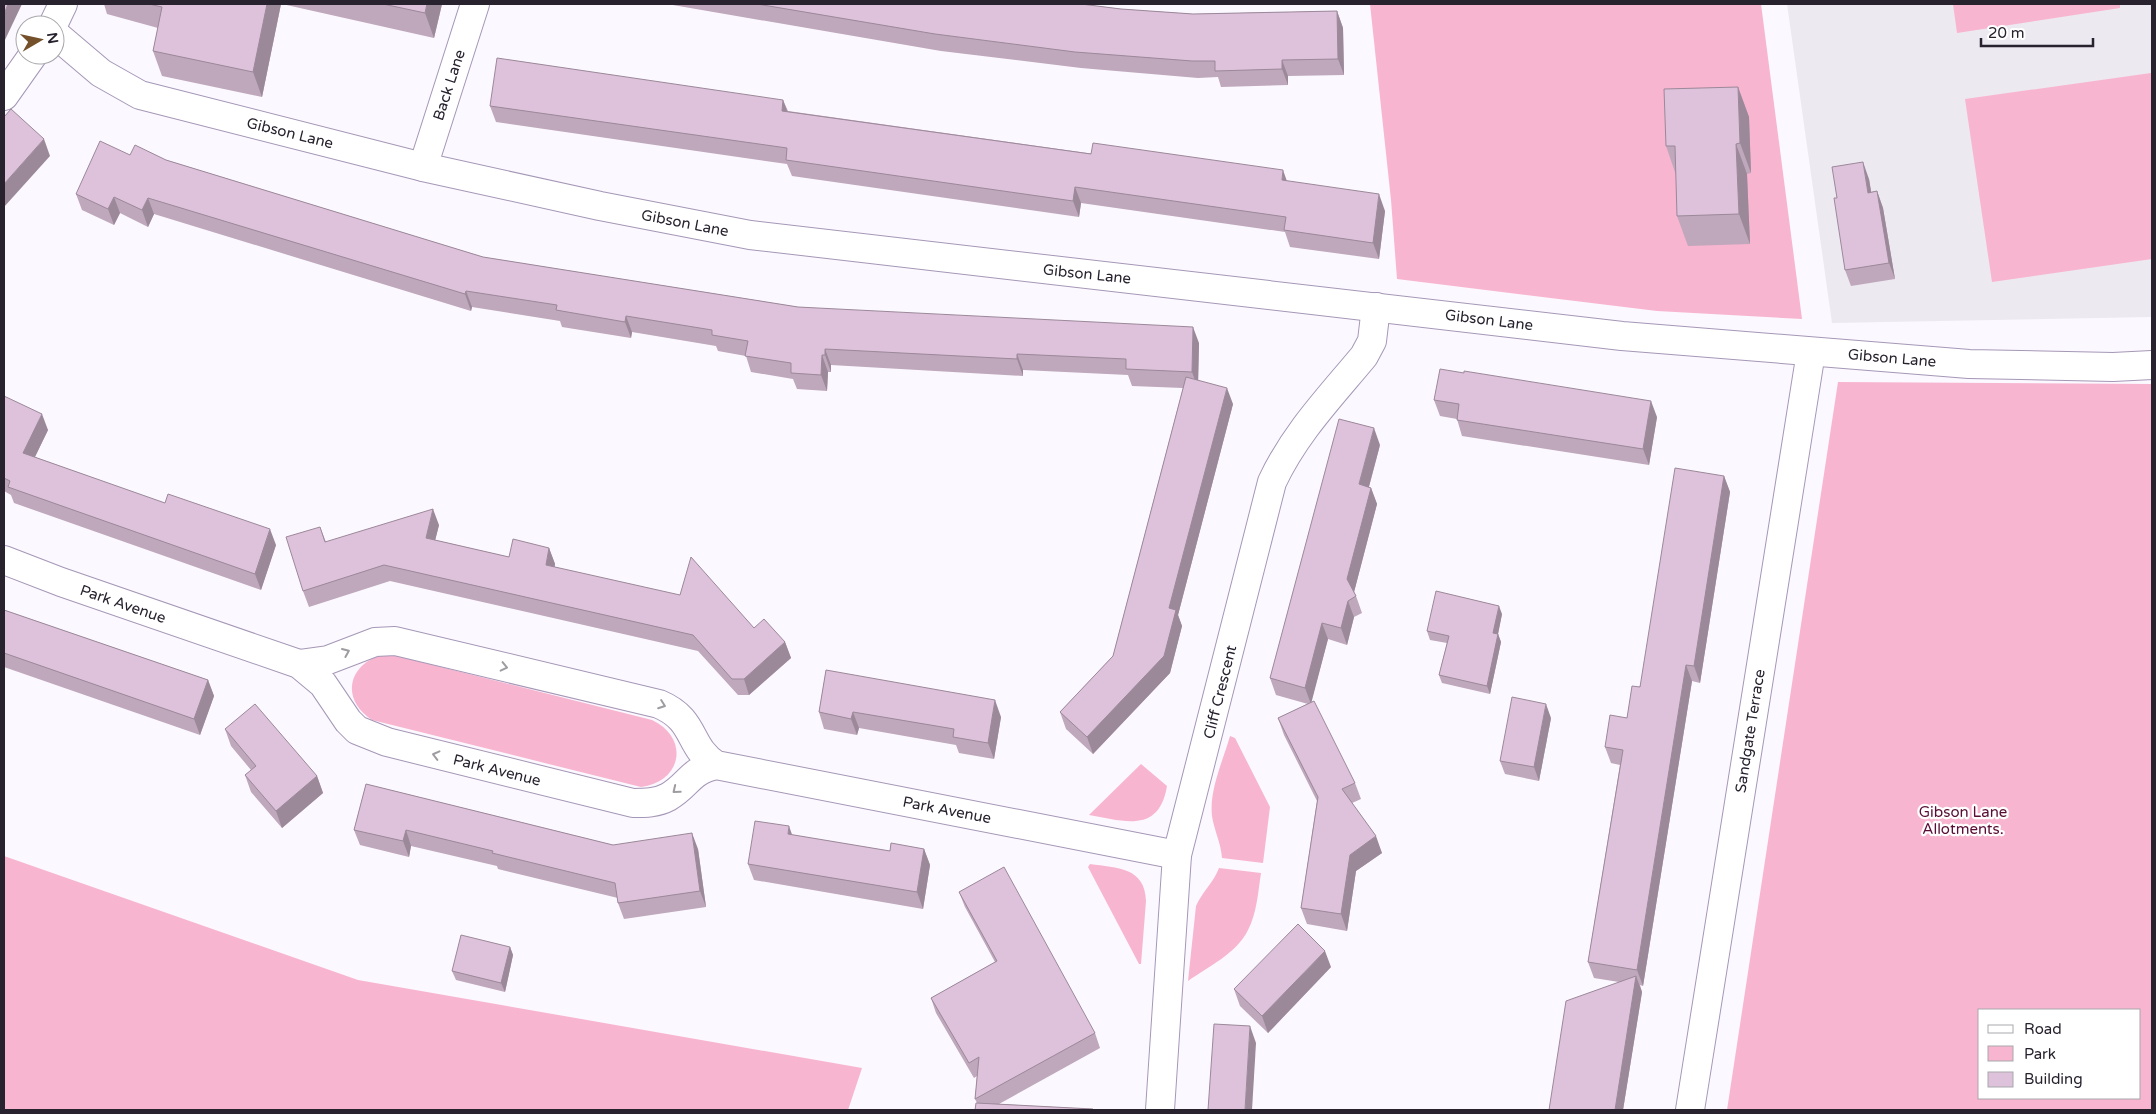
<svg xmlns="http://www.w3.org/2000/svg" width="2156" height="1114" font-family="'Varela Round',sans-serif">
<style>
.built{fill:#ede9f1}
.green{fill:#f8b5cf;fill-rule:evenodd}
.lines{fill:none;stroke-linecap:round;stroke-linejoin:round}
.minor-casing{stroke:#a597b6;stroke-width:30}
.secondary-casing{stroke:#a597b6;stroke-width:30}
.minor{stroke:#fff;stroke-width:28}
.secondary{stroke:#fff;stroke-width:28}
.wall{fill:#bfa7bc}
.shaded-wall{fill:#9b8899}
.building{fill:#dec2db;stroke:#9b8899}
.oneway{stroke:#9e9ca1}
.labels{text-anchor:middle;dominant-baseline:central;stroke-width:4.5;stroke-linejoin:round;paint-order:stroke}
.street-label{font-size:15px;fill:#27222e;stroke:#fff}
.park-label{font-size:15px;fill:#580d34;stroke:#fff}
</style>
<rect width="100%" height="100%" fill="#fbf8ff"/>
<!-- built -->
<path class="built" d="M1787,4H2152V317L1832,323Z"/>
<!-- green -->
<g class="green">
<path d="M1370,4H1761L1802,319L1657,311L1397,279L1391,200Z"/>
<path d="M1953,4H2120V8L1957,33Z"/>
<path d="M2151,73L2152,259L1992,282L1965,99Z"/>
<path d="M1838,382L2152,384V1110H1727ZM1980,1010H2140V1098H1980Z"/>
<path d="M382,655H393L652,720C690,738 682,782 641,787L372,720C341,700 347,665 382,655Z"/>
<path d="M1230,736L1235,738L1270,807L1263,863L1222,858C1221,843 1214,830 1212,816C1209,790 1223,761 1230,736Z"/>
<path d="M1141,764L1167,786C1159,834 1124,821 1089,815Z"/>
<path d="M4,856L358,980L862,1068L848,1110H4Z"/>
<path d="M1090,864C1117,868 1145,867 1146,901L1141,964H1139L1088,867Z"/>
<path d="M1219,868L1261,873C1258,892 1257,913 1248,930C1237,953 1208,967 1188,981L1196,906C1202,892 1214,882 1219,868Z"/>
</g>
<g class="lines">
<defs>
<g id="minor">
<path d="M55,34L101,73L140,95L423,167L600,206L750,235L1622,336L1969,364L2113,367L2152,365"/>
<path d="M423,167L475,4"/>
<path d="M4,560L61,582L299,664L323,684L348,721L357,730L387,742L633,803C645,803 657,803 668,797C690,784 688,772 716,765"/>
<path d="M299,664L328,660L375,642L395,641L659,704C697,720 687,746 716,765L1177,855"/>
<path d="M1160,1110L1177,855L1272,482C1295,433 1330,397 1364,356L1372,341L1376,307"/>
<path d="M1690,1110L1811,352"/>
</g>
<g id="secondary">
<path d="M53,25L63,4"/>
<path d="M4,96L33,55"/>
</g>
</defs>
<!-- minor casing -->
<use href="#minor" class="minor-casing"/>
<!-- secondary casing -->
<use href="#secondary" class="secondary-casing"/>
<!-- minor -->
<use href="#minor" class="minor"/>
<!-- secondary -->
<use href="#secondary" class="secondary"/>
</g>
<!-- wall -->
<g class="wall">
<path d="M104,4H281L262,97L162,76L153,51L158,28L107,14Z"/>
<path d="M282,4H442L434,38Z"/>
<path d="M667,4H1081L1121,9L1193,14L1337,11L1343,28L1344,75L1288,76V85L1221,87L1218,77L1198,78L1081,68L941,51Z"/>
<path d="M1738,87L1749,117L1751,173L1747,174L1750,244L1688,246L1677,216L1676,175L1666,146Z"/>
<path d="M783,100L788,111L1287,181L1385,211L1379,259L1290,247L1285,232L1081,203L1079,217L792,176L787,164L496,122L490,106Z"/>
<path d="M130,155L166,160L483,257L798,307L1199,343L1198,380L1233,404L1178,615L1182,626L1170,673L1093,754L1066,729L1060,712L1113,656L1183,388L1132,386L1128,375L1023,370V376L831,365V372H828L827,391L797,389L793,379L751,372L746,356L718,351L716,346L632,332L631,338L562,327L560,321L472,307L471,311L154,214L148,227L120,213L114,225L82,210L76,194Z"/>
<path d="M1869,179L1871,192L1877,191L1883,208L1895,279L1851,286L1845,270L1837,198Z"/>
<path d="M4,396L48,430L35,457L276,545L261,590L14,503L11,495L4,491Z"/>
<path d="M1434,400L1657,417L1649,465L1462,436L1457,419L1440,416Z"/>
<path d="M1380,445L1369,487L1371,488L1377,504L1354,592L1356,596L1362,613L1354,617L1347,645L1328,639L1311,702L1355,783L1361,799L1352,803L1382,853L1356,871L1347,931L1307,924L1301,908L1317,801L1284,735L1278,718L1308,704L1276,695L1270,678Z"/>
<path d="M1724,476L1730,492L1700,683L1692,681L1643,986L1640,985L1642,992L1623,1110H1549L1619,982L1594,978L1588,962L1620,765L1611,763L1605,747L1627,718Z"/>
<path d="M439,525L435,540L509,557L549,548L555,564V567L754,628L785,642L791,658L749,695H738L698,651L390,581L309,607L303,591L320,527L326,542Z"/>
<path d="M4,610L208,680L214,696L200,735L4,667Z"/>
<path d="M1502,614L1498,634L1501,642L1490,694L1442,683L1439,675L1447,643L1430,640L1427,631Z"/>
<path d="M826,670L1001,717L994,759L959,753L956,745L859,728L857,735L824,729L819,712Z"/>
<path d="M1551,718L1539,781L1505,774L1500,761Z"/>
<path d="M225,729L317,776L323,793L282,828L251,792L245,775L251,770L231,746Z"/>
<path d="M366,784L613,845L698,849L706,907L624,919L618,903V898L498,869L497,866L411,846L409,857L360,845L354,830Z"/>
<path d="M792,835L890,851L924,849L930,865L923,909L754,880L748,864Z"/>
<path d="M959,892L1095,1033L1100,1048L999,1104L1093,1109V1110H975L977,1103L975,1099L977,1076L974,1078L936,1013L931,998L995,962L965,907Z"/>
<path d="M510,947L513,955L505,992L456,980L452,971Z"/>
<path d="M1331,967L1268,1033L1240,1006L1234,989Z"/>
</g>
<!-- shaded-wall -->
<g class="shaded-wall">
<path d="M8,4H22L4,42V14Z"/>
<path d="M267,4H281L262,97L253,72Z"/>
<path d="M427,4H442L434,38L425,13Z"/>
<path d="M1337,11L1343,28L1344,75L1338,59Z"/>
<path d="M1282,60L1288,76V85L1282,69Z"/>
<path d="M1738,87L1749,117L1751,173L1740,143Z"/>
<path d="M783,100L789,116L782,111Z"/>
<path d="M44,139L50,156L4,207V184Z"/>
<path d="M1736,144L1747,174L1750,244L1739,214Z"/>
<path d="M1863,162L1869,179L1874,209L1868,193Z"/>
<path d="M1283,170L1289,187L1282,180Z"/>
<path d="M1075,187L1081,203L1079,217L1073,201Z"/>
<path d="M1877,191L1883,208L1895,279L1889,263Z"/>
<path d="M1379,194L1385,211L1379,259L1373,243Z"/>
<path d="M114,197L120,213L114,225L108,209Z"/>
<path d="M148,198L154,214L148,227L142,210Z"/>
<path d="M466,291L472,307L471,311L465,294Z"/>
<path d="M626,316L632,332L631,338L625,322Z"/>
<path d="M1193,327L1199,343L1198,388L1192,372Z"/>
<path d="M825,349L831,365V372L825,355Z"/>
<path d="M1017,354L1023,370V376L1017,359Z"/>
<path d="M822,355L828,372L827,391L821,375Z"/>
<path d="M1227,388L1233,404L1178,615L1182,626L1170,673L1093,754L1087,737L1169,608Z"/>
<path d="M1651,401L1657,417L1649,465L1643,449Z"/>
<path d="M42,414L48,430L29,469L23,453Z"/>
<path d="M1374,428L1380,445L1365,501L1359,484Z"/>
<path d="M1724,476L1730,492L1700,683L1694,666Z"/>
<path d="M1371,488L1377,504L1353,596L1347,579Z"/>
<path d="M433,509L439,525L432,553L426,538Z"/>
<path d="M270,529L276,545L261,590L255,574Z"/>
<path d="M549,548L555,564L551,581L546,565Z"/>
<path d="M1348,601L1354,617L1347,645L1341,628Z"/>
<path d="M1499,606L1502,614L1498,634L1501,642L1490,694L1487,686L1493,633Z"/>
<path d="M1322,623L1328,639L1311,704L1305,688Z"/>
<path d="M785,642L791,658L749,695L744,679Z"/>
<path d="M1686,665L1692,681L1643,986L1637,970Z"/>
<path d="M208,680L214,696L200,735L194,719Z"/>
<path d="M995,700L1001,717L994,759L988,743Z"/>
<path d="M1546,704L1551,718L1539,781L1534,767Z"/>
<path d="M853,712L859,728L857,735L851,719Z"/>
<path d="M317,776L323,793L282,828L276,811Z"/>
<path d="M789,826L795,843L788,834Z"/>
<path d="M406,830L411,846L409,857L403,841Z"/>
<path d="M692,833L698,849L706,907L700,891Z"/>
<path d="M1376,836L1382,853L1356,871L1347,931L1341,914L1350,855Z"/>
<path d="M924,849L930,865L923,909L917,892Z"/>
<path d="M510,947L513,955L505,992L501,983Z"/>
<path d="M1325,951L1331,967L1268,1033L1262,1016Z"/>
<path d="M1636,976L1642,992L1623,1110H1615Z"/>
<path d="M1250,1026L1256,1043L1252,1110H1245Z"/>
</g>
<!-- building -->
<g class="building">
<path d="M4,4H8L4,14Z"/>
<path d="M149,4H267L253,72L153,51L162,7Z"/>
<path d="M383,4H427L425,13Z"/>
<path d="M757,4H1081L1121,9L1193,14L1337,11L1338,59L1282,60V69L1215,71V61H1192L1075,52L935,34Z"/>
<path d="M497,58L783,100L782,111L1091,154L1093,143L1283,170L1282,180L1379,194L1373,243L1284,230L1286,217L1075,187L1073,201L786,160L787,148L490,106Z"/>
<path d="M1738,87L1740,143L1736,144L1739,214L1677,216L1675,146H1666L1664,89Z"/>
<path d="M11,109L44,139L4,184V117Z"/>
<path d="M100,141L130,155L135,145L166,160L483,257L798,307L1193,327L1192,372L1126,369V359L1017,354V359L825,349V355H822L821,375L791,373V363L745,356L748,341L712,335V330L626,316L625,322L556,310L557,305L466,291L465,294L148,198L142,210L114,197L108,209L76,194Z"/>
<path d="M1863,162L1868,193L1877,191L1889,263L1845,270L1834,198H1837L1832,167Z"/>
<path d="M1440,369L1464,373V371L1651,401L1643,449L1457,420L1459,404L1434,400Z"/>
<path d="M1186,377L1227,388L1169,608L1176,610L1164,656L1087,737L1060,712L1113,656Z"/>
<path d="M4,396L42,414L23,453L165,503L168,494L270,529L255,574L8,487L10,481L4,478Z"/>
<path d="M1339,419L1374,428L1359,484L1371,488L1347,579L1356,596L1348,601L1341,628L1322,623L1305,688L1270,678Z"/>
<path d="M1675,468L1724,476L1694,666L1686,665L1637,970L1588,962L1623,750L1605,747L1610,715L1627,718L1632,686L1640,687Z"/>
<path d="M433,509L426,538L509,557L513,539L549,548L546,565L680,595L691,557L754,628L764,619L785,642L744,679H732L693,635L384,565L303,591L286,537L320,527L325,542Z"/>
<path d="M1436,591L1499,606L1493,633L1498,634L1487,686L1439,675L1449,636L1427,631Z"/>
<path d="M4,610L208,680L194,719L4,653Z"/>
<path d="M826,670L995,700L988,743L953,737L954,729L853,712L851,719L819,712Z"/>
<path d="M1512,697L1546,704L1534,767L1500,761Z"/>
<path d="M1314,701L1355,783L1342,789L1376,836L1350,855L1341,914L1301,908L1318,797L1278,718Z"/>
<path d="M255,704L317,776L276,811L245,775L256,766L225,729Z"/>
<path d="M366,784L613,845L692,833L700,891L618,903L615,883L492,853L493,851L406,830L403,841L354,830Z"/>
<path d="M755,821L789,826L788,834L890,851L891,843L924,849L917,892L748,864Z"/>
<path d="M1004,867L1095,1033L975,1099L979,1057L969,1063L931,998L997,961L959,892Z"/>
<path d="M1298,924L1325,951L1262,1016L1234,989Z"/>
<path d="M461,935L510,947L501,983L452,971Z"/>
<path d="M1636,976L1615,1110H1549L1566,1001Z"/>
<path d="M1214,1024L1250,1026L1245,1110H1208Z"/>
<path d="M976,1103L1093,1109V1110H975Z"/>
</g>
<!-- one-way arrows -->
<defs><path id="oneway-chevron" d="M-2-3.5L2.5 0L-2 3.5" fill="none" stroke-width="1.6" stroke-linecap="round" stroke-linejoin="round" transform="scale(1.25)"/></defs>
<g class="oneway">
<use href="#oneway-chevron" transform="translate(346 652) rotate(-23)"/>
<use href="#oneway-chevron" transform="translate(504 667) rotate(13)"/>
<use href="#oneway-chevron" transform="translate(662 705) rotate(20)"/>
<use href="#oneway-chevron" transform="translate(436 755) rotate(-166)"/>
<use href="#oneway-chevron" transform="translate(676 790) rotate(141)"/>
</g>
<g class="labels">
<!-- street labels -->
<g class="street-label">
<text transform="translate(449 85) rotate(-72)">Back Lane</text>
<text transform="translate(290 133) rotate(14)">Gibson Lane</text>
<text transform="translate(685 223) rotate(11)">Gibson Lane</text>
<text transform="translate(1087 274) rotate(6)">Gibson Lane</text>
<text transform="translate(1489 320) rotate(7)">Gibson Lane</text>
<text transform="translate(1892 358) rotate(5)">Gibson Lane</text>
<text transform="translate(123 604) rotate(19)">Park Avenue</text>
<text transform="translate(1220 692) rotate(-76)">Cliff Crescent</text>
<text transform="translate(1750 731) rotate(-81)">Sandgate Terrace</text>
<text transform="translate(497 770) rotate(14)">Park Avenue</text>
<text transform="translate(947 810) rotate(11)">Park Avenue</text>
</g>
<!-- park labels -->
<g class="park-label">
<text x="1963" y="812">Gibson Lane<tspan x="1963" dy="17">Allotments.</tspan></text>
</g>
</g>
<!-- border -->
<rect width="2156" height="1114" fill="none" stroke="#27222e" stroke-width="10"/>
<!-- legend -->
<rect x="1978" y="1009" width="162" height="90" fill="#ffffff" stroke="#a9a7ab"/>
<rect x="1988" y="1025" width="25" height="8" fill="#ffffff" stroke="#a9a7ab"/>
<text x="2024" y="1034" font-size="15" fill="#27222e">Road</text>
<rect x="1988" y="1046" width="25" height="15" fill="#f8b5cf" stroke="#a9a7ab"/>
<text x="2024" y="1059" font-size="15" fill="#27222e">Park</text>
<rect x="1988" y="1072" width="25" height="15" fill="#dec2db" stroke="#a9a7ab"/>
<text x="2024" y="1084" font-size="15" fill="#27222e">Building</text>
<!-- north arrow -->
<g transform="translate(40 40) rotate(81)"><circle r="24" fill="#ffffff" stroke="#a9a7ab"/>
<path d="M0-4L9 19L0 12L-9 19Z" fill="#75512b"/>
<text y="-8" font-size="14" font-weight="bold" text-anchor="middle" fill="#27222e">N</text>
</g>
<!-- scale -->
<path d="M1981 38v8h112v-8" fill="none" stroke="#27222e" stroke-width="2.5"/>
<text x="1988" y="38" font-size="15" fill="#27222e" stroke="#ffffff" stroke-width="4" paint-order="stroke">20 m</text>
</svg>
